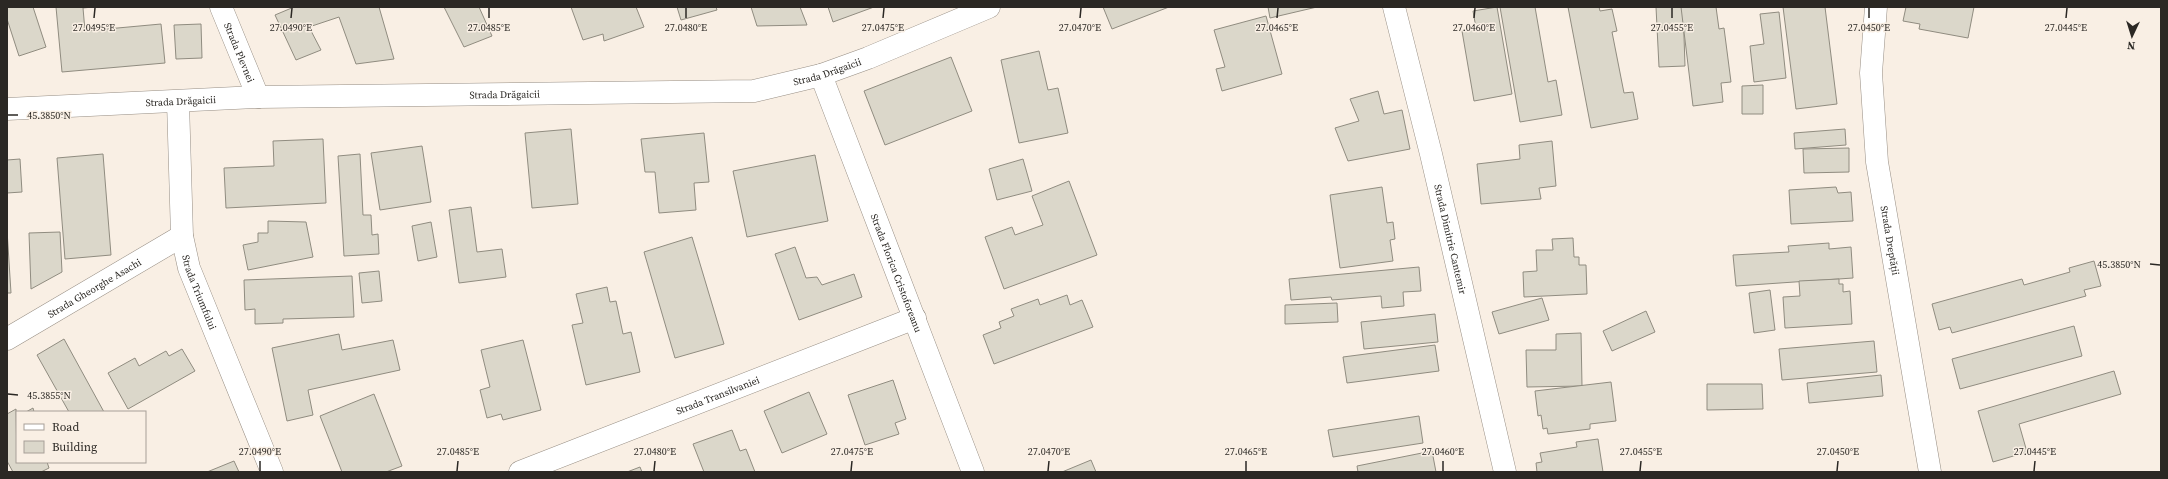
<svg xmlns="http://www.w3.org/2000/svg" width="2168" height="479" font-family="'Source Serif 4',serif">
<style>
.building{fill:#dbd7ca;stroke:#908c80}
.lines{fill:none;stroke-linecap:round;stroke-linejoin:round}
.street-casing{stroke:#978e84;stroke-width:23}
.secondary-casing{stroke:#978e84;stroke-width:23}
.street{stroke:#fff;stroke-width:22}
.secondary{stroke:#fff;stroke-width:22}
.ticks{fill:none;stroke:#2b2824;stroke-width:1.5}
.labels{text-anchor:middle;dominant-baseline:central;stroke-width:3;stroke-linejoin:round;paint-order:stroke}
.street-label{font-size:10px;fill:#2b2824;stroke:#f9efe4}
.ticks-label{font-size:10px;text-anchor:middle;fill:#2b2824;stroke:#f9efe4;stroke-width:3;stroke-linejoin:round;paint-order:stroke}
</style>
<rect width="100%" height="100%" fill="#f9efe4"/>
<!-- building -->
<g class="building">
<path d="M7,7H33L46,47L19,56L7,19Z"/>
<path d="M56,7H93L83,8L85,31L161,24L165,63L62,72Z"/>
<path d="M294,7H379L394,59L356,64L339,17L309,27L321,50L296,60L275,15Z"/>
<path d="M444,7H479L492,36L464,47Z"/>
<path d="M571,7H636L644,27L604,41L603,34L583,40Z"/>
<path d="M677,7H716L717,10L681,20Z"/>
<path d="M751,7H800L807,25L757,26Z"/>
<path d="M828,7H874L833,22Z"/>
<path d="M1103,7H1169L1112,29Z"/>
<path d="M1268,7H1317L1270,18Z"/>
<path d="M1497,7L1512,94L1474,101L1462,31L1476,28L1473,11Z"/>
<path d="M1500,7H1535L1548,82L1556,80L1562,115L1520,122Z"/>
<path d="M1568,7H1599L1600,11L1612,9L1617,31L1612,32L1624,93L1633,92L1638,119L1591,128Z"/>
<path d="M1656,7H1683L1685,66L1659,67Z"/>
<path d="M1681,7H1716L1719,29L1724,28L1731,82L1721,83L1723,102L1693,106Z"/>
<path d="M1783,7H1825L1837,104L1796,109Z"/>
<path d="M1906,7H1974L1968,38L1919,29L1920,24L1903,21Z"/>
<path d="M1779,12L1786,78L1754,82L1750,46L1764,44L1760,14Z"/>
<path d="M1266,16L1282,74L1222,91L1216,69L1225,67L1214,30Z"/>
<path d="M201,24L202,58L176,59L174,25Z"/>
<path d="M1039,51L1048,90L1058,88L1068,133L1019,143L1001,60Z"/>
<path d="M951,57L972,111L885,145L864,91Z"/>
<path d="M1763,85V114H1742V86Z"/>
<path d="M1378,91L1384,114L1402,110L1410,149L1348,161L1335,128L1359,121L1350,99Z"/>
<path d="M571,129L578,204L532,208L525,133Z"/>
<path d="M1845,129L1846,145L1795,149L1794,133Z"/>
<path d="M704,133L709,182L694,183L696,210L659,213L655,172H645L641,139Z"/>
<path d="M323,139L326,203L226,208L224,168L274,166L273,141Z"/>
<path d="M1552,141L1556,186L1539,188L1541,199L1481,204L1477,164L1520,159L1519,145Z"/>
<path d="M422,146L431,202L380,210L371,153Z"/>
<path d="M1849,148V172L1804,173L1803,149Z"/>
<path d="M103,154L111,255L65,259L57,158Z"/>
<path d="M360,154L363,215H371L372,235L378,234L379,254L344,256L338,156Z"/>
<path d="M815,155L828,221L747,237L733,171Z"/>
<path d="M20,159L22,192L7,193V160Z"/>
<path d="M1023,159L1032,191L997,200L989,169Z"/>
<path d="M1069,181L1097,255L1004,289L985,237L1012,227L1015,235L1043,225L1032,196Z"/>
<path d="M1382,187L1387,223L1393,222L1395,239L1390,240L1393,261L1340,268L1330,195Z"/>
<path d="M1836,187L1838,193L1851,192L1853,221L1791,224L1789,190Z"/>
<path d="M471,207L477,252L502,249L506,277L459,283L449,210Z"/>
<path d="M268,221L306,222L313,257L248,270L243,245L258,242V233H268Z"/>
<path d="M431,222L437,257L418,261L412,226Z"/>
<path d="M7,230L11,293H7Z"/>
<path d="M60,232L62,272L31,289L29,233Z"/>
<path d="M692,237L724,344L675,358L644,252Z"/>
<path d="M1573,238L1574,257H1579V265H1586L1587,294L1524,297L1523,272L1537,271L1536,250H1553L1552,239Z"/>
<path d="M1829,243V249L1851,247L1853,278L1736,286L1733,255L1789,252L1788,246Z"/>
<path d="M795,247L806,278L817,277L822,285L854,274L862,297L799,320L775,254Z"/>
<path d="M2094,261L2101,286L2084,290L2086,296L1952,333L1950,327L1939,330L1932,304L2022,279L2024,285L2070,272L2069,268Z"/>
<path d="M1419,267L1421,291L1403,292L1404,306L1382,308L1381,296L1332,300L1331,297L1291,300L1289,279Z"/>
<path d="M379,271L382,301L362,303L359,273Z"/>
<path d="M352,276L354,317L283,319V323L255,324V309L245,310L244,280Z"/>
<path d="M1839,279V284H1843V292L1850,291L1852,324L1785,328L1783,297L1800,296L1799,281Z"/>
<path d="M607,287L610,302L616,301L623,334L631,332L640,372L586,385L572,325L583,323L576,294Z"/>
<path d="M1770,290L1775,330L1754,333L1749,293Z"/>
<path d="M1067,295L1070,305L1082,300L1093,327L994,364L983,335L1001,328L999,322L1014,316L1011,309L1038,299L1040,305Z"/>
<path d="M1542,298L1549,320L1499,334L1492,312Z"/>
<path d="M1337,303L1338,322L1285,324V305Z"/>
<path d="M1646,311L1655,332L1612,351L1603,331Z"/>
<path d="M1435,314L1438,342L1364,349L1361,322Z"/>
<path d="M2074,326L2082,356L1960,389L1952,359Z"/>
<path d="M1581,333L1582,386L1527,387L1526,350H1556V334Z"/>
<path d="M339,334L342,350L393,340L400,370L308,390L313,415L287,421L272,348Z"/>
<path d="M64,339L104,412H69L37,355Z"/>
<path d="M523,340L541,410L503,420L501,414L487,418L480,390L490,387L481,350Z"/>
<path d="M1874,341L1877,372L1782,380L1779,349Z"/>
<path d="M1435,345L1439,371L1347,383L1343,357Z"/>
<path d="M182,349L195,371L128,409L108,373L135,358L139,366L166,351L169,356Z"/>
<path d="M2114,371L2121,394L2019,424L2027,452L1993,462L1978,411Z"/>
<path d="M1881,375L1883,396L1809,403L1807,383Z"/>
<path d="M893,380L906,419L895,423L899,434L865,445L848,395Z"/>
<path d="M1611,382L1616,421L1590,424V429L1548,434L1547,428L1543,429L1541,415L1538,416L1535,391Z"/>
<path d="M1707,384H1762L1763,409L1707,410Z"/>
<path d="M809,392L827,434L782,453L764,411Z"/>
<path d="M374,394L402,466L386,472H342L320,416Z"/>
<path d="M33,408L34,412H26Z"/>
<path d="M16,409L17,462H47L49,468L41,472H13L7,461V414Z"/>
<path d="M1419,416L1423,443L1333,457L1328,430Z"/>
<path d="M732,430L740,451L746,449L755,472H704L693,444Z"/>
<path d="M1598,439L1603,472H1537L1536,463L1542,462L1540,453L1577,447L1576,442Z"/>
<path d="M1432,451L1436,472H1358L1357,466Z"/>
<path d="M1091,460L1096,472H1062Z"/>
<path d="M234,461L239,472H207Z"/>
<path d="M640,467L642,472H627Z"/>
</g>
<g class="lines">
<defs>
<g id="street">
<path id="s1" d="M221,7L258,97"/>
<path id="s2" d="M1394,7L1431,154L1505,472"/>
<path id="s3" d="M1876,7L1871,73L1877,162L1930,472"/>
<path id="s4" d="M821,75L973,472"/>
<path id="s5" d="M178,102L182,236L189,268L272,472"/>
<path id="s6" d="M7,339L182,236"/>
<path id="s7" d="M520,472L915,318"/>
</g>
<g id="secondary">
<path id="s8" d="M7,109L258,97L754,91L821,75L868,58L989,7"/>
</g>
</defs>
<!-- street casing -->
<use href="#street" class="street-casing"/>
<!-- secondary casing -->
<use href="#secondary" class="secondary-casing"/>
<!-- street -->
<use href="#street" class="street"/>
<!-- secondary -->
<use href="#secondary" class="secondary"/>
</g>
<!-- ticks -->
<path class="ticks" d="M94,18L95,8M291,18L292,8M489,18V8M686,18V8M883,18L884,8M1080,18L1081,8M1277,18L1278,8M1474,18L1475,8M1672,18V8M1869,18V8M2066,18L2067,8M8,115H18M2150,264L2160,265M8,394L18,395M260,471V461M457,471L458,461M654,471L655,461M851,471L852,461M1048,471L1049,461M1246,471V461M1443,471V461M1640,471L1641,461M1837,471L1838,461M2034,471L2035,461"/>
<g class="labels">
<!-- street labels -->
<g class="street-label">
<text stroke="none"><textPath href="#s1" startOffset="49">Strada Plevnei</textPath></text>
<text stroke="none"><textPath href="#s8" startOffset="823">Strada Drăgaicii</textPath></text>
<text stroke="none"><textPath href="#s8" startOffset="498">Strada Drăgaicii</textPath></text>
<text stroke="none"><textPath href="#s8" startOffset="174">Strada Drăgaicii</textPath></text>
<text stroke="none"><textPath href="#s2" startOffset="239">Strada Dimitrie Cantemir</textPath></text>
<text stroke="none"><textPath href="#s3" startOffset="235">Strada Dreptății</textPath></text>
<text stroke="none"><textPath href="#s4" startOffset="212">Strada Florica Cristoforeanu</textPath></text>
<text stroke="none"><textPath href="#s6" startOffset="101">Strada Gheorghe Asachi</textPath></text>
<text stroke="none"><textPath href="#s5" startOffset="193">Strada Triumfului</textPath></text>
<text stroke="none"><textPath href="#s7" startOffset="212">Strada Transilvaniei</textPath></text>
</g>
</g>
<g class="ticks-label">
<text x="94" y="31">27.0495°E</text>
<text x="291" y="31">27.0490°E</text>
<text x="489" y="31">27.0485°E</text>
<text x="686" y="31">27.0480°E</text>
<text x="883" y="31">27.0475°E</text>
<text x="1080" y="31">27.0470°E</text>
<text x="1277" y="31">27.0465°E</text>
<text x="1474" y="31">27.0460°E</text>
<text x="1672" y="31">27.0455°E</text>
<text x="1869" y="31">27.0450°E</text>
<text x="2066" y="31">27.0445°E</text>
<text x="49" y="119">45.3850°N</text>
<text x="2119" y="268">45.3850°N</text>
<text x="49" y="399">45.3855°N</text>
<text x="260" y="455">27.0490°E</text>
<text x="458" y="455">27.0485°E</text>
<text x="655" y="455">27.0480°E</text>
<text x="852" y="455">27.0475°E</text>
<text x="1049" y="455">27.0470°E</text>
<text x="1246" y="455">27.0465°E</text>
<text x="1443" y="455">27.0460°E</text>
<text x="1641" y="455">27.0455°E</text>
<text x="1838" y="455">27.0450°E</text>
<text x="2035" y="455">27.0445°E</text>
</g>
<!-- border -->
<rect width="2168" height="479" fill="none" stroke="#2b2824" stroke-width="16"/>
<!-- legend -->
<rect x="16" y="411" width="130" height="52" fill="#f9efe4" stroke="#a79f97"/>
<rect x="24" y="424" width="20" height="6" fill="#ffffff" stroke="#a79f97"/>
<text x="52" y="431" font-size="12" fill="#2b2824">Road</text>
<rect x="24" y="441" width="20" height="12" fill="#dbd7ca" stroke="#a79f97"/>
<text x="52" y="451" font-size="12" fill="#2b2824">Building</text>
<!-- north arrow -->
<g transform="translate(2132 36) rotate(184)" stroke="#f9efe4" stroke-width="3" paint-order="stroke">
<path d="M0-3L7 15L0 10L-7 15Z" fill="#2b2824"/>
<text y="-6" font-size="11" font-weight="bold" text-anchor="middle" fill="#2b2824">N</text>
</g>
</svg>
